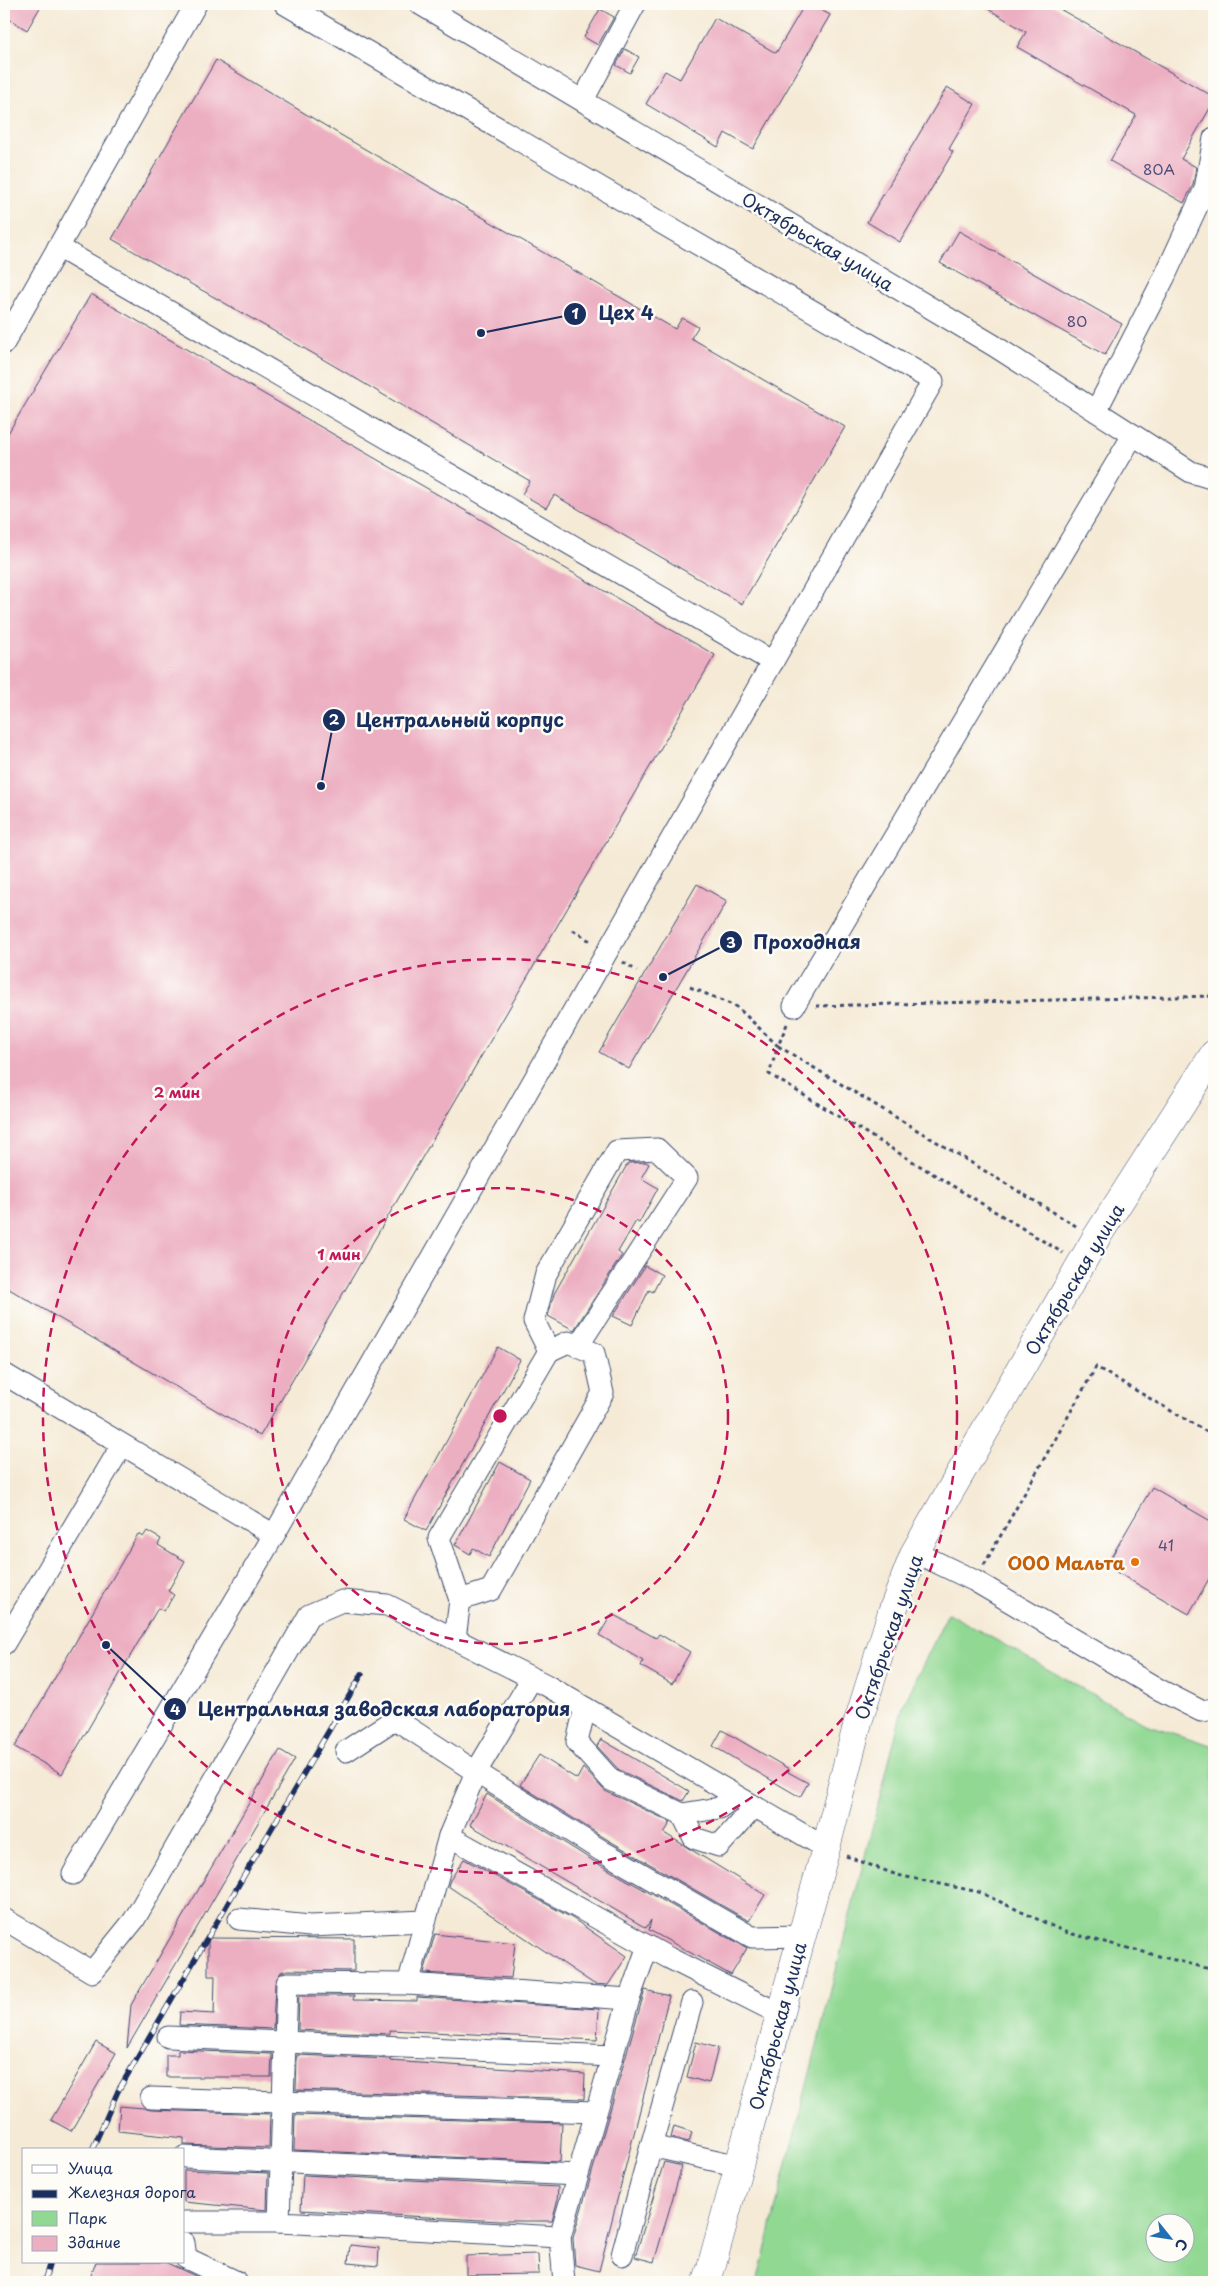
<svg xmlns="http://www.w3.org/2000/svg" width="1218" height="2286" font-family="'Playpen Sans',sans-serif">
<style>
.green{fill:#91d893;stroke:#568478;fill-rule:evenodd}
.building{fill:#ecaec1}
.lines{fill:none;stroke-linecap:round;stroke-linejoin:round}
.minor-casing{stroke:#3c4b70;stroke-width:23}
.major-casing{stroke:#3c4b70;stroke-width:29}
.path{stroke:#3c4b70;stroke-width:3;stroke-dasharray:4 4;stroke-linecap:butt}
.minor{stroke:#fff;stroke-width:21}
.major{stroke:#fff;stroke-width:28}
.rail-casing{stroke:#1b2f5e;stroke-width:5.5}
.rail{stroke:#fdfcf7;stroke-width:4;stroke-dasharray:11;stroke-linecap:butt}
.ring{fill:none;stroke:#c2185b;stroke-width:2.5;stroke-dasharray:9 6}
.food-dot{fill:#e8710a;stroke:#fdfcf7;stroke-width:2}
.labels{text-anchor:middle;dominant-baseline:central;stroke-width:5;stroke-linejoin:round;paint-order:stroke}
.number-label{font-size:15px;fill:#4f4f77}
.street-label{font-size:18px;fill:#1b2f5e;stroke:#fdfcf7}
.food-label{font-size:18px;font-weight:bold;fill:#c56008;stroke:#fdfcf7;text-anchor:end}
.centre{fill:#c2185b;stroke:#fdfcf7;stroke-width:2.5}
.ring-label{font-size:15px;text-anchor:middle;font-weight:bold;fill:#c2185b;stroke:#fdfcf7;stroke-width:5;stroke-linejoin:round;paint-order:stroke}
.leader{fill:none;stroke:#1b2f5e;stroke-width:2}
.callout-dot{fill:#1b2f5e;stroke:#fdfcf7;stroke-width:2}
.mark-label{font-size:15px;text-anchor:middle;font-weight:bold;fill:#fff}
.callout-label{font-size:19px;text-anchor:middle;font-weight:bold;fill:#1b2f5e;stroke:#fdfcf7;stroke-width:5;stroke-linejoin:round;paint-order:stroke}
</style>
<rect width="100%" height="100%" fill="#fdfcf7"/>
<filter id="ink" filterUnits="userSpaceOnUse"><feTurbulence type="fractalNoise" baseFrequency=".02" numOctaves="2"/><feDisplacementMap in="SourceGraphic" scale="10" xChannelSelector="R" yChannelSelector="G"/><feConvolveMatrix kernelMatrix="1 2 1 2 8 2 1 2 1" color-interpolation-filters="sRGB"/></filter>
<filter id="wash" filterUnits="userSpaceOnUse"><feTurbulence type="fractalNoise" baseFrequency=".0096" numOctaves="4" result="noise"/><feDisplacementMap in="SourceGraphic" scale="20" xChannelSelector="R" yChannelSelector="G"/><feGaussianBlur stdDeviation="1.12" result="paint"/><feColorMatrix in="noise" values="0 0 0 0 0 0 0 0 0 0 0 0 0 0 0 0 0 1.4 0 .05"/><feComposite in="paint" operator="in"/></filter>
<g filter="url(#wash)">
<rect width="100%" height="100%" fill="#f5ead6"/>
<!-- green -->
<path class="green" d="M948,1613L1145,1724L1214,1746V2282H757L903,1706ZM1156,2224H1186V2254H1156Z"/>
<g id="blocks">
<!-- building -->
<g class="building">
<path d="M4,4H42L27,30L4,16Z"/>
<path d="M805,4H810L830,15L753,149L725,133L718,147L646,104L665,71L680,79L715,18L776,53Z"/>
<path d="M980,4H1051L1214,97V101L1181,159L1196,167L1193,185L1184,203L1110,161L1136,115L1017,47L1026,32Z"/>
<path d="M600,9L614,17L598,45L584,37Z"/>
<path d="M625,49L639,57L630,73L616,65Z"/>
<path d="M216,60L339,134L675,329L682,318L698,327L691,338L845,427L742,604L554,495L546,508L522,494L530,481L314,354L112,239Z"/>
<path d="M947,87L975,104L949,149L953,152L900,242L867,222Z"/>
<path d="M959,231L1122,324L1105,355L940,263Z"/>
<path d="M91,294L715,655L260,1436L4,1286V440Z"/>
<path d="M697,884L727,901L629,1069L599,1052Z"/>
<path d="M646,1162L649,1164L641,1178L658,1188L639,1223L636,1221L618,1252L622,1255L574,1330L548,1316L554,1294L628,1163Z"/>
<path d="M645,1266L662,1275L653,1292L649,1290L632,1325L613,1316Z"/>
<path d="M498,1347L520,1360L426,1531L404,1519Z"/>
<path d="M500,1462L530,1479L489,1557L473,1548L470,1554L455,1545Z"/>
<path d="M1152,1487L1214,1523V1570L1189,1614L1106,1566Z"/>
<path d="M147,1531L161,1539L158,1545L185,1561L168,1591L174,1595L164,1611L158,1608L62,1774L15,1747L138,1534L143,1537Z"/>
<path d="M612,1614L656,1638L659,1634L690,1652L672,1684L641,1666L643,1661L599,1635Z"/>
<path d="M722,1730L789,1769L788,1772L808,1783L800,1797L713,1746Z"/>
<path d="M601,1739L689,1791L683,1801L619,1770L597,1746Z"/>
<path d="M280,1750L295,1759L127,2048L131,2005Z"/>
<path d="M539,1755L577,1779L583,1768L605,1791L671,1822L664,1833L765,1895L749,1921L608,1840L520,1785Z"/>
<path d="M487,1794L595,1862L747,1948L731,1975L649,1930L651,1920L646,1928L470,1825Z"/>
<path d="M464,1859L572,1918L627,1956L608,1985L594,1984L448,1886L450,1880Z"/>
<path d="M435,1934L515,1943L511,1978L424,1973Z"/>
<path d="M208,1938L354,1939V1971L287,1970L281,1972L275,1983L273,2029L179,2025L180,2012L214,2014L215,1976H208Z"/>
<path d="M645,1990L669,1996L599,2271L575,2265L573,2238Z"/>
<path d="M299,1996H354L353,2000L417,2001V1997L599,2009L597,2040L390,2030V2034L298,2030Z"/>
<path d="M96,2042L116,2053L71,2131L51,2120Z"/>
<path d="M696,2042L718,2048L709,2083L687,2077Z"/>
<path d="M178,2050L272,2054L271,2077H166V2055H178Z"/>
<path d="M297,2055L390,2059V2061L585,2074L584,2099L296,2090Z"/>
<path d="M120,2106L143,2108L151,2110L270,2114L269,2148L184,2145V2138L118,2131Z"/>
<path d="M295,2115L562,2123L560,2162L294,2150Z"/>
<path d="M674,2126L692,2132L689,2142L671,2138Z"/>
<path d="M664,2162L682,2166L654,2262L635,2257Z"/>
<path d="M184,2170L268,2173L267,2210L184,2202Z"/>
<path d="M303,2175L558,2187L557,2202L552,2221H500L301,2210Z"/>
<path d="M350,2245L379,2248L378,2266L348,2263Z"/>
<path d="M538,2254L539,2274L466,2275V2256Z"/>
<path d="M96,2262H165L208,2282H104L90,2278Z"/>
</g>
</g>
</g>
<g filter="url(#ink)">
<use href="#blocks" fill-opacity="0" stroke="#3c4b70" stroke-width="1"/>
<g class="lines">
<defs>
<g id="minor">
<path d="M420,4L993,345L1191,472L1214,479"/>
<path d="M583,100L635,4"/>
<path d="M58,247L773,662"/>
<path d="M4,343L196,4"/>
<path d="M1096,411L1164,278L1205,189L1214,138"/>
<path d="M794,1006L1133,435"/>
<path d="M4,1374L274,1535L933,381L285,4"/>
<path d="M915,1552L975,1581L1158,1689L1201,1711L1214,1709"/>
<path d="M460,1600L491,1590L603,1393L594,1353L568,1342L549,1351"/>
<path d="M455,1639L460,1600L439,1538L549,1351L534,1321L546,1274L617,1151L657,1149L687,1178L578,1346"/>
<path d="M4,1644L122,1445"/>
<path d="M532,1678L476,1772L602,1851L752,1937L801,1936"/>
<path d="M585,1708L577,1742L611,1780L682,1814L719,1808L736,1796"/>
<path d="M346,1751L395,1719L476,1772L449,1836L669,1958L780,2014"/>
<path d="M682,1814L694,1838L719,1846L754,1807"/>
<path d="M449,1836L408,1984L629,1999L648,1946"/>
<path d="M73,1874L274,1535"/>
<path d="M4,1919L92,1972L134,1920L309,1615L342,1601L387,1605L546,1685L826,1848"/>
<path d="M239,1919L310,1926L425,1921"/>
<path d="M408,1984L287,1983L279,2222L560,2237L564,2282"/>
<path d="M692,2002L651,2146L739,2166"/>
<path d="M168,2037L613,2056"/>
<path d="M151,2098L596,2112"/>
<path d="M184,2157L578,2175"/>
<path d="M184,2222H279"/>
<path d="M560,2237L629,1999"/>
<path d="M184,2243L186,2258L237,2282"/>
<path d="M622,2255L651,2146"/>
</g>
<path id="major" d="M707,2282L826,1848L858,1722L892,1612L915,1552L1096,1238L1214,1054"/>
</defs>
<!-- minor casing -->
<use href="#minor" class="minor-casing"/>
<!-- major casing -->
<use href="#major" class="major-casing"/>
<!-- path -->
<g class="path">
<path d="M573,930L590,941"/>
<path d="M623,962L637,971"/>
<path d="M690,987L737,1007L778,1046L769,1074L1063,1253"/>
<path d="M816,1006L1214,996"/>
<path d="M787,1024L778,1046L1076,1226"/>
<path d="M984,1565L1096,1367L1214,1436"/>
<path d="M846,1856L897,1875L979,1892L1065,1932L1214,1970"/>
</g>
<!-- minor -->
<use href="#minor" class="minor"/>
<!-- major -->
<use href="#major" class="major"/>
<defs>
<g id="rail">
<path d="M92,2150L118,2091L362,1674"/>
<path d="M44,2282L50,2262"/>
</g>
</defs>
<!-- rail casing -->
<use href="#rail" class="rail-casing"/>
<!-- rail -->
<use href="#rail" class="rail"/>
</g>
</g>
<!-- distance rings -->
<g class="ring">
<circle cx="500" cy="1416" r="228"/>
<circle cx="500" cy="1416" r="457"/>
</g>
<!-- markers -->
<circle class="food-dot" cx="1135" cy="1562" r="5"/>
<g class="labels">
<!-- number labels -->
<g class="number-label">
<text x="1159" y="168">80А</text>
<text x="1077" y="320">80</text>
<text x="1166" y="1544">41</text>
</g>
<!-- street labels -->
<g class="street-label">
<text transform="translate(818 241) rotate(31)">Октябрьская улица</text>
<text transform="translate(1074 1279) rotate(-59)">Октябрьская улица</text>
<text transform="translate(888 1637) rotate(-71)">Октябрьская улица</text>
<text transform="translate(777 2026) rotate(-75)">Октябрьская улица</text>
</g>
<!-- food labels -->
<g class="food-label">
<text x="1125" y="1562">ООО Мальта</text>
</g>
</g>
<circle cx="500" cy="1416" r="8" class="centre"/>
<g class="ring-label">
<text x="177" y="1098">2 мин</text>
<text x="339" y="1260">1 мин</text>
</g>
<!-- callouts -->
<path class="leader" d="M481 333L575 314M321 786L334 720M663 977L731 942M106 1645L175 1709"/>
<g class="callout-dot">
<circle cx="481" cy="333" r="5"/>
<circle cx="321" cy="786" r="5"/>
<circle cx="663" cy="977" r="5"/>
<circle cx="106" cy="1645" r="5"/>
<circle cx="575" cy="314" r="12"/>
<circle cx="334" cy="720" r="12"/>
<circle cx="731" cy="942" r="12"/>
<circle cx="175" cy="1709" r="12"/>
</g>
<g class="mark-label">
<text x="575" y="319">1</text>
<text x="334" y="725">2</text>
<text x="731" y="948">3</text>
<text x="175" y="1715">4</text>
</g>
<g class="callout-label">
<text x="626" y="320">Цех 4</text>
<text x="460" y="727">Центральный корпус</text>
<text x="807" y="949">Проходная</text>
<text x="384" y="1716">Центральная заводская лаборатория</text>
</g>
<!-- margin -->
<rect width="1218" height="2286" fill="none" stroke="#fdfcf7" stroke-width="20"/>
<!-- legend -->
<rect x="22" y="2148" width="162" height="115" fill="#fdfcf7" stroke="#a3aaba"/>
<rect x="32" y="2165" width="25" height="8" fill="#ffffff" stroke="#a3aaba"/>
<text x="68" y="2174" font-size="15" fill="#1b2f5e">Улица</text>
<rect x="32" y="2190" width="25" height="8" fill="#1b2f5e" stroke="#a3aaba"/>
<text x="68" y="2198" font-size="15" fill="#1b2f5e">Железная дорога</text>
<rect x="32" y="2211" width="25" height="15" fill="#91d893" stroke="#a3aaba"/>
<text x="68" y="2224" font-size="15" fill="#1b2f5e">Парк</text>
<rect x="32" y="2236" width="25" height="15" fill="#ecaec1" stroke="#a3aaba"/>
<text x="68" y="2248" font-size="15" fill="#1b2f5e">Здание</text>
<!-- north arrow -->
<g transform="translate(1170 2238) rotate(120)"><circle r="24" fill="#fdfcf7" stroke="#a3aaba"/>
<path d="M0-4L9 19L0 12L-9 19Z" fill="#1f6fb2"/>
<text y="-8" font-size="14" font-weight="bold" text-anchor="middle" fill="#1b2f5e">С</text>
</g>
</svg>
